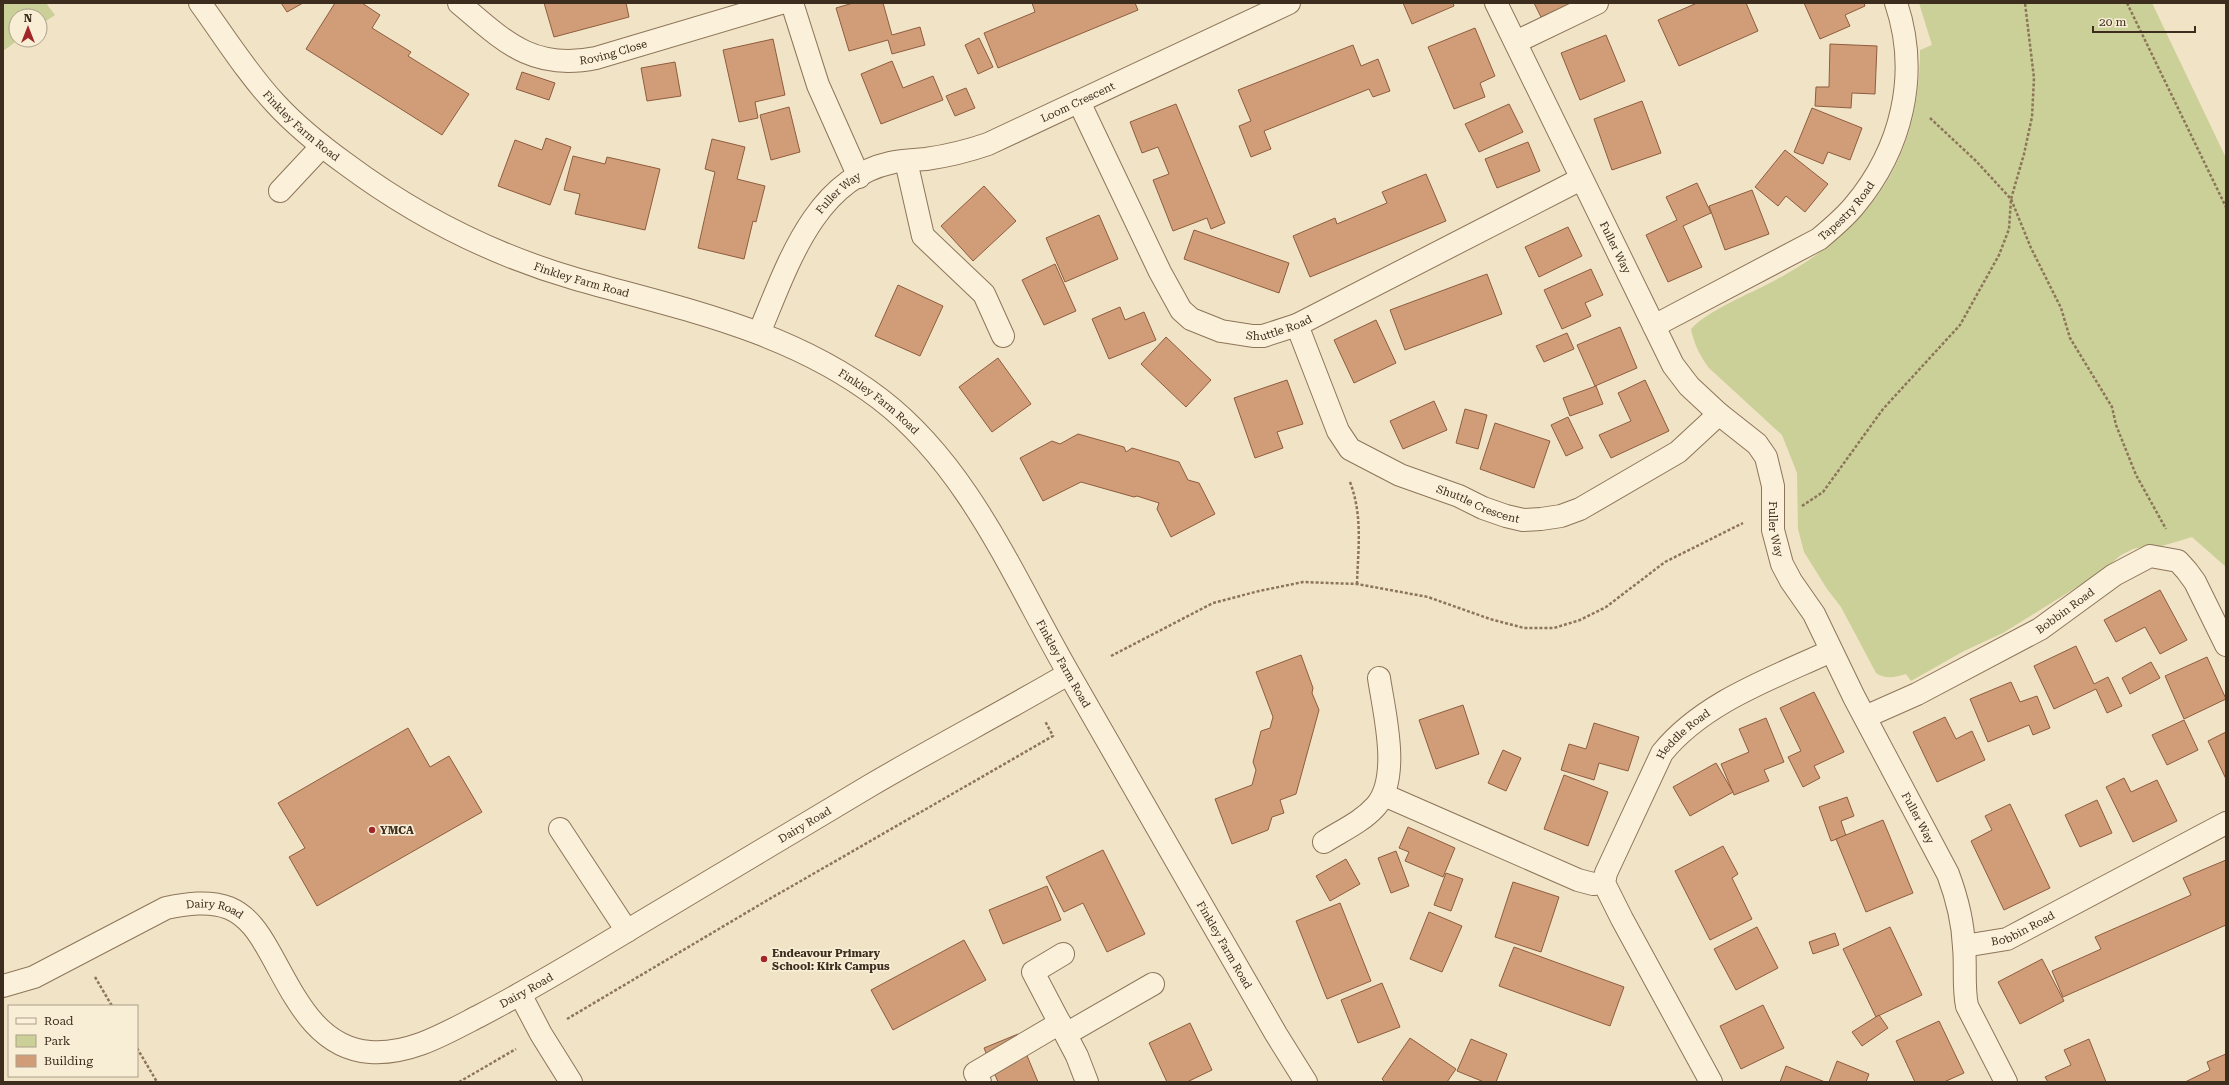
<svg xmlns="http://www.w3.org/2000/svg" width="2229" height="1085" font-family="'Roboto Serif',serif">
<style>
.green{fill:#cad098}
.building{fill:#d19d79;stroke:#8e5d3e}
.lines{fill:none;stroke-linecap:round;stroke-linejoin:round}
.minor-casing{stroke:#8d755a;stroke-width:24}
.path{stroke:#8d755a;stroke-width:2.5;stroke-dasharray:3 2;stroke-linecap:butt}
.minor{stroke:#fbf0d9;stroke-width:22}
.poi-dot{fill:#a02628;stroke:#f8edd5;stroke-width:1.5}
.labels{text-anchor:middle;dominant-baseline:central;stroke-width:3.5;stroke-linejoin:round;paint-order:stroke}
.street-label{font-size:11px;fill:#3c2d1e;stroke:#f8edd5}
.poi-label{font-size:11px;font-weight:bold;fill:#3c2d1e;stroke:#f8edd5;text-anchor:start}
</style>
<rect width="100%" height="100%" fill="#f1e3c5"/>
<!-- green -->
<g class="green">
<path d="M3,3H46L55,15L40,25V16H16V40H18L3,51Z"/>
<path d="M1919,3H2152L2226,158V567L2192,537L2162,546H2147L2133,549L2121,555L2101,572L2003,633L1964,651L1911,681L1906,674C1895,677 1886,680 1876,673L1841,607L1827,589L1804,552L1798,529L1797,473L1782,435L1709,368C1700,356 1694,344 1691,329C1707,311 1749,294 1772,282C1869,230 1920,162 1920,50L1932,45Z"/>
</g>
<!-- building -->
<g class="building">
<path d="M281,3H303L287,12Z"/>
<path d="M335,3H362L380,15L372,28L411,52L408,56L469,94L442,135L306,49Z"/>
<path d="M544,3H626L629,17L554,37Z"/>
<path d="M853,3H883L892,35L920,27L925,45L892,54L888,40L849,51L836,8Z"/>
<path d="M1032,3H1135L1138,10L998,68L984,33L1035,12Z"/>
<path d="M1403,3H1453L1454,6L1412,24Z"/>
<path d="M1534,3H1572L1541,17Z"/>
<path d="M1697,3H1746L1758,31L1679,66L1658,20Z"/>
<path d="M1804,3H1864L1865,6L1845,15L1850,26L1820,39Z"/>
<path d="M1475,28L1495,76L1480,83L1485,97L1454,109L1428,47Z"/>
<path d="M1606,35L1625,81L1580,100L1561,53Z"/>
<path d="M979,38L993,67L978,74L965,45Z"/>
<path d="M773,39L785,95L755,102L758,118L739,122L723,50Z"/>
<path d="M1830,44L1877,46L1875,94L1852,93L1851,108L1815,106L1816,87H1829Z"/>
<path d="M1353,45L1361,66L1378,59L1390,91L1373,97L1369,89L1264,131L1271,149L1251,157L1239,126L1251,121L1238,90Z"/>
<path d="M892,61L903,88L933,76L943,100L881,124L861,74Z"/>
<path d="M675,62L681,96L647,101L641,68Z"/>
<path d="M522,72L555,83L549,100L516,89Z"/>
<path d="M966,88L975,108L955,116L946,96Z"/>
<path d="M1642,101L1661,153L1612,170L1594,119Z"/>
<path d="M1176,104L1225,223L1211,229L1207,218L1173,231L1153,180L1169,174L1158,147L1142,153L1130,122Z"/>
<path d="M1509,104L1523,132L1479,152L1465,124Z"/>
<path d="M789,107L800,152L771,160L760,115Z"/>
<path d="M1812,108L1862,128L1850,160L1828,152L1823,164L1794,152Z"/>
<path d="M546,138L571,147L550,205L498,186L515,140L542,150Z"/>
<path d="M712,139L745,147L737,179L765,186L756,222L753,221L744,259L698,248L715,172L705,169Z"/>
<path d="M1528,142L1540,171L1497,188L1485,159Z"/>
<path d="M1785,150L1828,184L1805,212L1786,196L1778,206L1755,187Z"/>
<path d="M573,156L605,164L607,157L660,169L645,230L575,214L580,194L564,190Z"/>
<path d="M1426,174L1446,221L1310,277L1293,236L1335,218L1337,224L1387,203L1382,192Z"/>
<path d="M1697,183L1711,213L1683,226L1702,267L1668,282L1646,235L1677,220L1666,197Z"/>
<path d="M984,186L1016,221L973,261L941,226Z"/>
<path d="M1752,190L1769,234L1725,250L1709,206Z"/>
<path d="M1099,215L1118,259L1065,282L1046,238Z"/>
<path d="M1568,227L1582,256L1539,277L1525,247Z"/>
<path d="M1194,230L1289,263L1279,293L1184,259Z"/>
<path d="M1055,264L1076,311L1044,325L1022,280Z"/>
<path d="M1591,269L1603,295L1585,303L1591,316L1562,329L1544,290Z"/>
<path d="M1487,274L1502,314L1405,350L1390,310Z"/>
<path d="M898,285L943,306L920,356L875,336Z"/>
<path d="M1120,307L1125,320L1144,312L1156,340L1109,359L1092,319Z"/>
<path d="M1376,320L1396,363L1354,383L1334,340Z"/>
<path d="M1620,327L1637,368L1595,386L1577,345Z"/>
<path d="M1567,333L1574,349L1544,362L1536,346Z"/>
<path d="M1166,337L1211,380L1186,407L1141,364Z"/>
<path d="M998,358L1031,404L992,432L959,387Z"/>
<path d="M1287,380L1303,424L1277,432L1283,448L1255,458L1234,398Z"/>
<path d="M1645,380L1669,431L1611,458L1599,435L1631,421L1618,393Z"/>
<path d="M1596,386L1603,404L1570,416L1563,398Z"/>
<path d="M1434,401L1447,430L1403,449L1390,421Z"/>
<path d="M1465,409L1487,415L1478,449L1456,443Z"/>
<path d="M1568,417L1583,448L1566,456L1551,425Z"/>
<path d="M1495,423L1550,441L1534,488L1480,469Z"/>
<path d="M1078,434L1124,447L1126,452L1132,448L1179,462L1188,480L1199,483L1215,514L1171,537L1157,509L1159,503L1137,496L1134,497L1081,482L1043,501L1020,458L1052,441L1060,444Z"/>
<path d="M2160,590L2187,640L2160,654L2145,627L2116,642L2104,620Z"/>
<path d="M2076,646L2094,684L2108,677L2122,706L2107,713L2096,689L2054,709L2034,666Z"/>
<path d="M1301,655L1313,688L1312,693L1319,710L1296,794L1280,800L1284,813L1272,817L1268,830L1232,844L1215,799L1252,785L1256,770L1253,762L1261,731L1270,728L1273,717L1256,672Z"/>
<path d="M2207,657L2226,699L2184,719L2165,676Z"/>
<path d="M2151,662L2160,678L2130,694L2122,678Z"/>
<path d="M2011,682L2020,702L2037,696L2050,728L2033,735L2029,725L1988,742L1970,699Z"/>
<path d="M1814,692L1844,752L1814,766L1820,778L1803,787L1788,757L1801,751L1780,708Z"/>
<path d="M1463,705L1479,754L1436,769L1419,720Z"/>
<path d="M1945,717L1956,739L1972,731L1985,760L1937,782L1913,732Z"/>
<path d="M1766,718L1784,762L1764,770L1769,781L1734,795L1721,764L1749,752L1739,729Z"/>
<path d="M2184,720L2198,750L2167,765L2152,735Z"/>
<path d="M1594,723L1639,737L1628,771L1599,763L1594,780L1561,770L1569,744L1586,749Z"/>
<path d="M408,728L430,767L449,756L482,812L317,906L289,857L305,848L278,803Z"/>
<path d="M2226,732V779L2208,741Z"/>
<path d="M1503,750L1521,758L1506,791L1488,783Z"/>
<path d="M1716,763L1733,792L1690,816L1673,787Z"/>
<path d="M1564,775L1608,792L1588,846L1544,829Z"/>
<path d="M2124,778L2131,792L2157,780L2177,821L2133,842L2106,787Z"/>
<path d="M1847,797L1854,816L1841,821L1846,836L1831,841L1819,807Z"/>
<path d="M2097,800L2112,833L2080,847L2065,815Z"/>
<path d="M2010,804L2050,888L2004,910L1971,841L1992,830L1985,816Z"/>
<path d="M1883,820L1913,893L1866,912L1836,839Z"/>
<path d="M1408,827L1455,848L1443,877L1405,861L1409,852L1399,848Z"/>
<path d="M1723,846L1738,874L1732,878L1752,919L1710,940L1675,871Z"/>
<path d="M1103,850L1145,934L1107,952L1083,903L1064,912L1046,877Z"/>
<path d="M1396,851L1409,886L1391,893L1378,858Z"/>
<path d="M1346,859L1360,884L1330,901L1316,876Z"/>
<path d="M2226,860V925L2063,997L2052,971L2101,949L2095,937L2191,895L2183,878Z"/>
<path d="M1446,873L1463,879L1451,911L1434,905Z"/>
<path d="M1513,882L1559,897L1541,952L1495,937Z"/>
<path d="M1047,886L1061,920L1003,944L989,910Z"/>
<path d="M1340,903L1371,981L1327,999L1296,921Z"/>
<path d="M1429,912L1462,926L1442,972L1410,959Z"/>
<path d="M1757,927L1778,968L1736,990L1714,949Z"/>
<path d="M1890,927L1922,995L1876,1017L1843,949Z"/>
<path d="M1835,933L1839,945L1813,954L1809,942Z"/>
<path d="M964,940L986,980L893,1030L871,990Z"/>
<path d="M1514,947L1624,987L1610,1026L1499,986Z"/>
<path d="M2042,959L2064,1001L2020,1024L1998,982Z"/>
<path d="M1382,983L1400,1027L1358,1043L1341,1000Z"/>
<path d="M1763,1005L1784,1048L1741,1069L1720,1026Z"/>
<path d="M1879,1015L1888,1028L1862,1046L1852,1032Z"/>
<path d="M1939,1021L1964,1073L1944,1082H1915L1896,1041Z"/>
<path d="M1190,1023L1212,1070L1187,1082H1167L1149,1043Z"/>
<path d="M1018,1034L1038,1082H998L984,1048Z"/>
<path d="M1410,1038L1456,1069L1447,1082H1385L1382,1079Z"/>
<path d="M1471,1039L1507,1054L1496,1082H1484L1457,1071Z"/>
<path d="M2089,1039L2106,1082H2048L2045,1077L2071,1065L2064,1050Z"/>
<path d="M2226,1054V1082H2185L2210,1070L2207,1062Z"/>
<path d="M1837,1061L1869,1074L1866,1082H1829Z"/>
<path d="M1786,1066L1825,1082H1780Z"/>
</g>
<g class="lines">
<defs>
<g id="minor">
<path id="s1" d="M200,3C224,36 247,73 275,103C296,126 321,146 346,164C416,216 493,255 576,279C682,309 790,330 880,399C970,468 1014,579 1069,674C1137,794 1207,914 1276,1034L1306,1082"/>
<path id="s2" d="M459,3C504,41 532,71 596,58L781,3"/>
<path d="M792,3L818,85L859,177"/>
<path id="s3" d="M1496,3L1673,365L1689,386L1719,414L1757,444L1766,457L1773,486V530L1782,564L1791,581L1814,614L1854,697L1948,874C1957,898 1963,922 1964,947C1966,967 1963,986 1967,1006L2006,1082"/>
<path d="M1516,42L1597,3"/>
<path id="s4" d="M1079,102L1160,272L1181,310L1191,319L1221,331L1253,336H1263L1297,325L1581,179"/>
<path d="M906,161L923,236L984,294L1003,336"/>
<path d="M280,191L322,146"/>
<path id="s5" d="M1297,325L1338,431L1350,449L1400,475L1459,496L1483,508L1506,516L1523,520L1541,519L1561,516L1580,509L1678,452L1719,414"/>
<path id="s6" d="M1654,326L1819,239C1831,229 1844,218 1854,206C1902,149 1920,74 1896,3"/>
<path id="s7" d="M759,333C786,270 813,180 890,163C902,160 914,160 926,159C947,156 968,151 988,144L1289,3"/>
<path id="s8" d="M1865,717L1917,694L2040,629L2114,575L2150,556L2178,561L2187,571L2195,582L2226,645"/>
<path d="M1384,795L1578,880L1593,884L1604,883"/>
<path d="M560,829L627,931"/>
<path d="M1324,842C1341,831 1362,822 1376,806C1401,777 1384,712 1379,678"/>
<path id="s9" d="M1964,946L2007,939L2226,823"/>
<path d="M1063,954L1033,972L1077,1056L1087,1082"/>
<path id="s10" d="M3,986L34,977L166,908C186,904 209,900 229,908C248,916 259,933 269,951C293,993 315,1048 370,1052C410,1055 446,1033 481,1015C533,988 584,957 635,926C714,879 792,832 871,785C936,747 1003,712 1068,674"/>
<path d="M520,994L541,1034L571,1082"/>
<path d="M1066,1034L1153,984"/>
<path d="M980,1082L975,1073L1060,1023"/>
<path id="s11" d="M1711,1082L1622,919L1604,883L1606,873L1662,753C1703,702 1773,678 1831,651"/>
</g>
</defs>
<!-- minor casing -->
<use href="#minor" class="minor-casing"/>
<!-- path -->
<g class="path">
<path d="M2127,3L2226,207"/>
<path d="M1930,118L1976,161L2011,199L2031,248L2061,308L2070,338L2112,407L2116,425L2136,475L2166,529"/>
<path d="M1350,482C1363,516 1358,549 1357,584"/>
<path d="M1802,506L1823,492L1883,409L1960,325L1999,255L2009,229L2011,199L2024,154L2032,117L2034,78L2025,3"/>
<path d="M1111,656L1213,603L1259,591L1303,582L1357,584L1428,597L1490,619L1524,628H1554L1580,620L1606,607L1665,562L1743,523"/>
<path d="M95,977L112,1006"/>
<path d="M567,1019L766,901L1053,736L1045,721"/>
<path d="M137,1048L157,1082"/>
<path d="M459,1082L516,1049"/>
</g>
<!-- minor -->
<use href="#minor" class="minor"/>
</g>
<!-- markers -->
<g class="poi-dot">
<circle cx="372" cy="830" r="4"/>
<circle cx="764" cy="959" r="4"/>
</g>
<g class="labels">
<!-- street labels -->
<g class="street-label">
<text stroke="none"><textPath href="#s2" startOffset="173">Roving Close</textPath></text>
<text stroke="none"><textPath href="#s7" startOffset="423">Loom Crescent</textPath></text>
<text stroke="none"><textPath href="#s1" startOffset="160">Finkley Farm Road</textPath></text>
<text stroke="none"><textPath href="#s7" startOffset="163">Fuller Way</textPath></text>
<text stroke="none"><textPath href="#s6" startOffset="226">Tapestry Road</textPath></text>
<text stroke="none"><textPath href="#s3" startOffset="272">Fuller Way</textPath></text>
<text stroke="none"><textPath href="#s1" startOffset="483">Finkley Farm Road</textPath></text>
<text stroke="none"><textPath href="#s4" startOffset="337">Shuttle Road</textPath></text>
<text stroke="none"><textPath href="#s1" startOffset="807">Finkley Farm Road</textPath></text>
<text stroke="none"><textPath href="#s5" startOffset="275">Shuttle Crescent</textPath></text>
<text stroke="none"><textPath href="#s3" startOffset="608">Fuller Way</textPath></text>
<text stroke="none"><textPath href="#s8" startOffset="227">Bobbin Road</textPath></text>
<text stroke="none"><textPath href="#s1" startOffset="1131">Finkley Farm Road</textPath></text>
<text stroke="none"><textPath href="#s11" startOffset="397">Heddle Road</textPath></text>
<text stroke="none"><textPath href="#s3" startOffset="932">Fuller Way</textPath></text>
<text stroke="none"><textPath href="#s10" startOffset="949">Dairy Road</textPath></text>
<text stroke="none"><textPath href="#s10" startOffset="231">Dairy Road</textPath></text>
<text stroke="none"><textPath href="#s9" startOffset="62">Bobbin Road</textPath></text>
<text stroke="none"><textPath href="#s1" startOffset="1455">Finkley Farm Road</textPath></text>
<text stroke="none"><textPath href="#s10" startOffset="625">Dairy Road</textPath></text>
</g>
<!-- poi labels -->
<g class="poi-label">
<text x="380" y="830">YMCA</text>
<text x="772" y="953">Endeavour Primary<tspan x="772" dy="13">School: Kirk Campus</tspan></text>
</g>
</g>
<!-- border -->
<rect width="2229" height="1085" fill="none" stroke="#3c2d1e" stroke-width="8"/>
<!-- legend -->
<rect x="8" y="1005" width="130" height="72" fill="#f8edd5" stroke="#ada08c"/>
<rect x="16" y="1018" width="20" height="6" fill="#fbf0d9" stroke="#ada08c"/>
<text x="44" y="1025" font-size="12" fill="#3c2d1e">Road</text>
<rect x="16" y="1035" width="20" height="12" fill="#cad098" stroke="#ada08c"/>
<text x="44" y="1045" font-size="12" fill="#3c2d1e">Park</text>
<rect x="16" y="1055" width="20" height="12" fill="#d19d79" stroke="#ada08c"/>
<text x="44" y="1065" font-size="12" fill="#3c2d1e">Building</text>
<!-- north arrow -->
<g transform="translate(28 28)"><circle r="19" fill="#f8edd5" stroke="#ada08c"/>
<path d="M0-3L7 15L0 10L-7 15Z" fill="#a02628"/>
<text y="-6" font-size="11" font-weight="bold" text-anchor="middle" fill="#3c2d1e">N</text>
</g>
<!-- scale -->
<path d="M2093 26v6h102v-6" fill="none" stroke="#3c2d1e" stroke-width="2"/>
<text x="2099" y="26" font-size="12" fill="#3c2d1e" stroke="#f8edd5" stroke-width="3" paint-order="stroke">20 m</text>
</svg>
